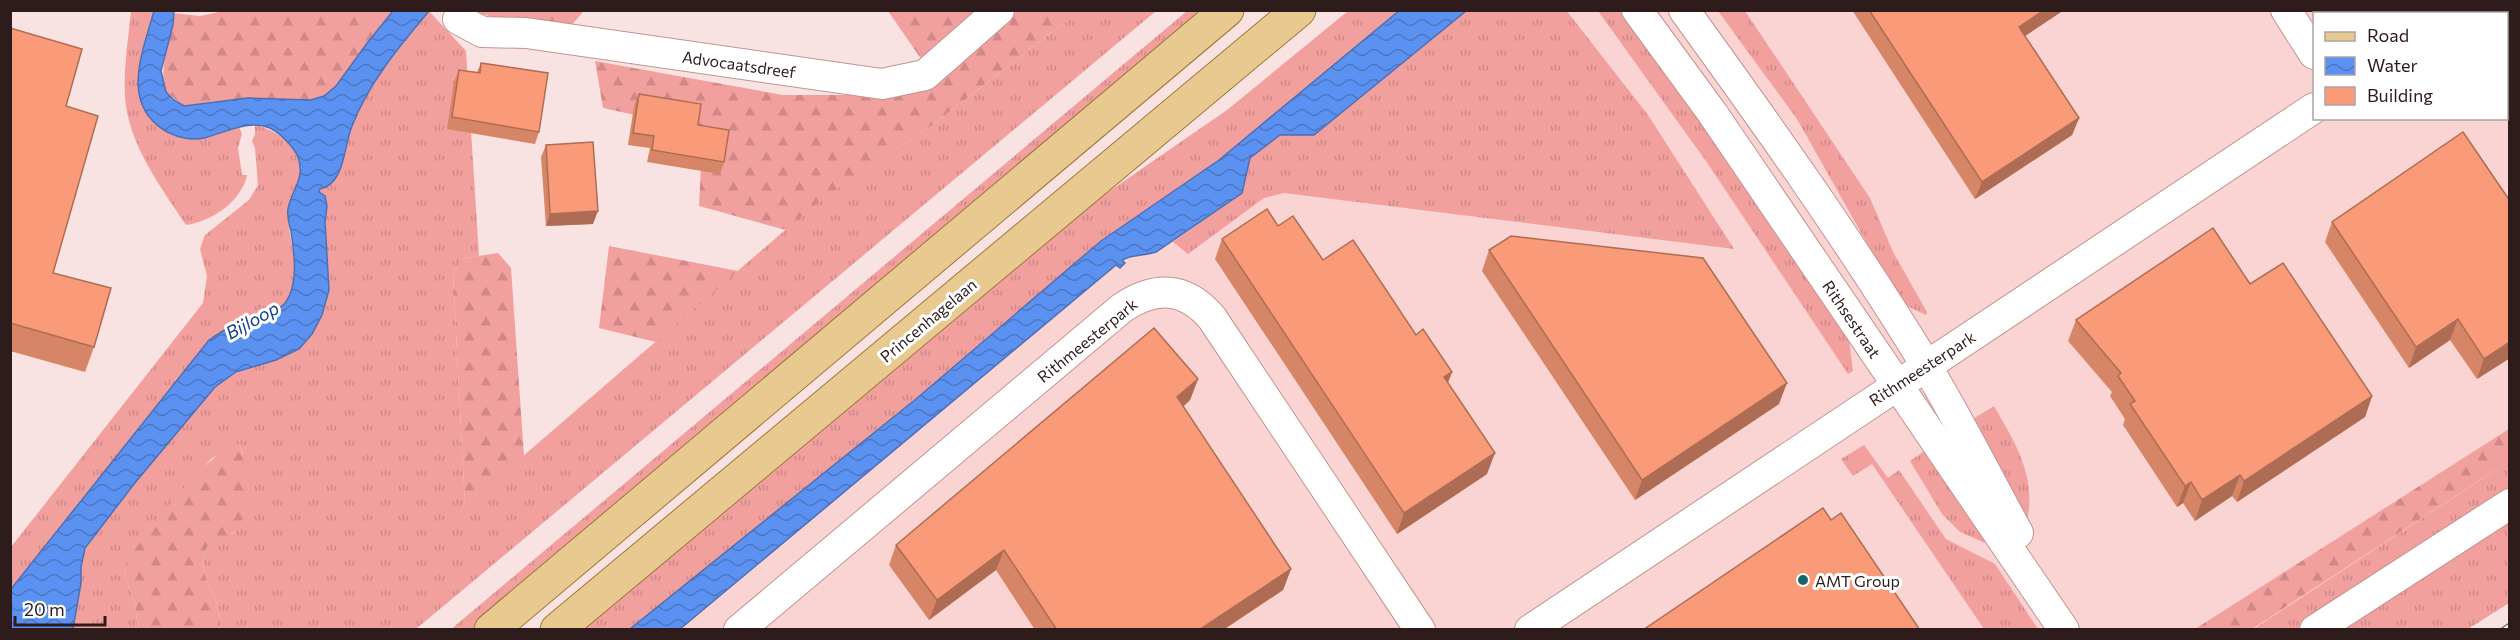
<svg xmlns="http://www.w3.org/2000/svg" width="2520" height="640" font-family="Commissioner,sans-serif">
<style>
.built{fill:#f9d4d3;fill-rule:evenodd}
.grass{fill:url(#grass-tufts)}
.forest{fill:url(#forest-firs)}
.water{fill:url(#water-waves);stroke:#4e6fb2;stroke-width:1.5}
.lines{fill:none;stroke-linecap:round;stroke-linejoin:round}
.minor-casing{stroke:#c39391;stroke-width:32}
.major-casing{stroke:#9d7638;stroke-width:35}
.minor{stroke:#fff;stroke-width:30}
.major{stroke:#e8ca91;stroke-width:33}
.rail-casing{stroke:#857171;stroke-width:7}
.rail{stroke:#fff;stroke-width:4.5;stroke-dasharray:14;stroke-linecap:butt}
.wall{fill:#d68567}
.shaded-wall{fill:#ae6c54}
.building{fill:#f99b78;stroke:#ae6c54;stroke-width:1.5}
.poi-dot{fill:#166569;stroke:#fff;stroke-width:2}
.labels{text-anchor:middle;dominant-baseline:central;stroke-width:6;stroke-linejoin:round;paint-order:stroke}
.street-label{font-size:16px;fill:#2e1c1c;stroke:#fff}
.poi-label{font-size:16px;fill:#2e1c1c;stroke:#fff;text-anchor:start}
.water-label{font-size:18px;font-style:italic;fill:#0f3f93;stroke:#fff}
</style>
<defs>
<pattern id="grass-tufts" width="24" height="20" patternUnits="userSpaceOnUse" patternTransform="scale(1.5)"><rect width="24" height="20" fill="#f2a09e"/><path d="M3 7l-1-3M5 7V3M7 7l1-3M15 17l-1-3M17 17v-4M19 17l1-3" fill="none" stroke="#d08988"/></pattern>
<pattern id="forest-firs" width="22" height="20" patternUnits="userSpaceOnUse" patternTransform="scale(1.5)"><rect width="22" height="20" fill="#f2a09e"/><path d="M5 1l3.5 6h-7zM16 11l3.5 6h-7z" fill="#d08988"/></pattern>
<pattern id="water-waves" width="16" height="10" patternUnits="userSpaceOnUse" patternTransform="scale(1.5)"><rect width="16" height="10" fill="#5b92f2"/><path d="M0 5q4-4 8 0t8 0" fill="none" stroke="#4c76c3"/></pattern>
</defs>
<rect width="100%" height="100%" fill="#f8e3e2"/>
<!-- built -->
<path class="built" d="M1380,11H2509V495L2299,629L601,630ZM2314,14H2506V118H2314Z"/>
<!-- grass -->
<g class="grass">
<path d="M1566,10L1648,115L1734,249L1284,193L1264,198L1188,254L1173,242L1242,193L1250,158L1280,135H1314L1466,11Z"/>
<path d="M131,11H154C149,29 141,49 139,69C135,101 154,137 189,139C206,140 223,132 239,127L242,134L238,148L242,175H247C242,201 211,222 186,225C162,189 133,150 126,107C122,76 128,42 131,11Z"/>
<path d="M429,11L466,51L479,256L465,258L453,273L465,506L821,199L931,126L1079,11H1156L416,629H221C220,623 220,616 219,610C212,585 197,575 207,547L235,532L243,454L240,444L211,459L126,561L124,574L135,603L138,629L73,630L81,583V567L85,548L134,484L215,387L236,373L276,360L329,290L325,222L327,206L319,191L320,188L345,155L351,128L370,86Z"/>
<path d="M1187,11H1210L474,629L450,630Z"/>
<path d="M1348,11H1400L1219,160L1101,241L916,399L630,629L576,630L1088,206L1227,110Z"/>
<path d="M1598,11H1625L1848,332L1853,371L1848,374L1708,164Z"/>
<path d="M1718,11H1745L1870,198L1893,252L1927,312L1926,315L1909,307L1894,291L1797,119Z"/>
<path d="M255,125C279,130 305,151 300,179C298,191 288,200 288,213C288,242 304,274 286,302C277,315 243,321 228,328C221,332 215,336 209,341L11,589V547L203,303L207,276L200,249L205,235L249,200L258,185L255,148L252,141L255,134Z"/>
<path d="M1994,406C2016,444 2038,479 2026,525L1968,422Z"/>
<path d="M1864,445L1888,478L1899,470L1946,539L1995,564L2038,629H1984L1872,464L1853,476L1841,459Z"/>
<path d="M1927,449L1990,545L1960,532L1942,514L1910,461Z"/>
<path d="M2509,461V498L2304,629L2252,630Z"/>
<path d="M2509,512V603L2468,629L2327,630Z"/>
</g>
<!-- forest -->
<g class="forest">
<path d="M228,10L393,11L368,42L336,86L324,96L311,100L248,98L184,106L166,92C157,65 173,41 173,13L200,16Z"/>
<path d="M468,11H584L567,30L518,23Z"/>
<path d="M888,11H985L924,63Z"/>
<path d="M1013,11H1079L931,126L822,199L786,230L699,206L701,166L658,120L603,108L595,61L783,95H898Z"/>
<path d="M609,246L738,271L656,342L599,328Z"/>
<path d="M498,253L511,268L524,456L465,507L453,273L465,258Z"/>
<path d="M2509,429V461L2252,629H2195Z"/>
<path d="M240,444C247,466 253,512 236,530C229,538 216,542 207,547C197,575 212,585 219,610C220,616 220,623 221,629H138L135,603L124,574L126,561C147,534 209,447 240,444Z"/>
</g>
<!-- water -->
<g class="water">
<path d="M1400,10L1466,11L1314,135H1280L1250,158L1242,193L1156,252C1145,256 1132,254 1122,260L1125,263L1120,268L1116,265L680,629H630L916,399L1101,241L1219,160Z"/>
<path d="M154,11H174L173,25L161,71L166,92L174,100L184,106L248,98L311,100L324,96L336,86L368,42L393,11H429C399,47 369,82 352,126C344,145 345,184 320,189L319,192L325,196L327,206L325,222L329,290L322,315L312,334L299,349L276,360L236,372L215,387L134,484L85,548L81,567V583L73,629H11V589L209,340C215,336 221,332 228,328C243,321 277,315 286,302C299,282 294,253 291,231C289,224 287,216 288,209C291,190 306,179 298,157C294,147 280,133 270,128C248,119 225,133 204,138C191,141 175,137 164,130C120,102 143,51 154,11Z"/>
</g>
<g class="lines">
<defs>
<g id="minor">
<path d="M1637,10L1713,114L2064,630"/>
<path d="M1684,10C1768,126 1850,241 1924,362C1958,418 1987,476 2018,533"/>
<path d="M2286,10L2314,54"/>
<path d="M2456,14L2461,10"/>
<path d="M458,19L482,32L526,33L882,84L925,75L999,10"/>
<path d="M739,630L1122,308C1155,286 1185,286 1212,318L1420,630"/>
<path d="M1530,630L2314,108"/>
<path d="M2315,630L2510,504"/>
</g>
<g id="major">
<path d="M491,630L1227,10"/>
<path d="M557,630L1299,10"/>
</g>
</defs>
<!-- minor casing -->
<use href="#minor" class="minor-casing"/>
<!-- major casing -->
<use href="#major" class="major-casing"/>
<!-- minor -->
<use href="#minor" class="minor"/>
<!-- major -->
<use href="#major" class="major"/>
<defs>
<path id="rail" d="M2504,630L2510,626"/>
</defs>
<!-- rail casing -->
<use href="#rail" class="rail-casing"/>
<!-- rail -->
<use href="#rail" class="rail"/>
</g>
<!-- wall -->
<g class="wall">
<path d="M1852,10H2064L2025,36L2079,118L2072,135L1975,199Z"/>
<path d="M10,28L66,106L53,273L94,347L85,372L10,351Z"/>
<path d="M481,63L539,132L535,144L447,129L454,82L459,70L477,72Z"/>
<path d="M639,94L698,125L724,162L720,174L647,162L650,148L628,145L634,106Z"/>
<path d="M546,145L593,224L546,226L541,157Z"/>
<path d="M2332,222L2510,358L2477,379L2450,340L2409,368L2325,242Z"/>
<path d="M1278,226L1323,260L1416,335L1452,372L1448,382L1487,474L1397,534L1215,259L1222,239Z"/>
<path d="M1489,250L1779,404L1635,500L1482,271Z"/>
<path d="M2250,284L2372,396L2365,417L2237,502L2232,496L2195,521L2183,503L2177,507L2123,425L2125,419L2110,396L2112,392L2068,341L2076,320Z"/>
<path d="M1198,379L1190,400L1183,407L1291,569L1283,590L1223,630H1035L996,570L929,620L889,565L896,545Z"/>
</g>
<!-- shaded-wall -->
<g class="shaded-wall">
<path d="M2044,10H2064L2013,44L2019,27Z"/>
<path d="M2079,118L2072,135L1975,199L1982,182Z"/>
<path d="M598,211L593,224L546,226L550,214Z"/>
<path d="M2458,319L2450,340L2409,368L2416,347Z"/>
<path d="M2510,342V358L2477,379L2484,359Z"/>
<path d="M1452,372L1444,393V377Z"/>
<path d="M1198,379L1190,400L1169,418L1177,397Z"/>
<path d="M1787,383L1779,404L1635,500L1642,480Z"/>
<path d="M2372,396L2365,417L2237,502L2244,481Z"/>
<path d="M1495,453L1487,474L1397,534L1404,513Z"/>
<path d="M2240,475L2232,496L2195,521L2202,500Z"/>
<path d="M2191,482L2183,503L2177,507L2185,486Z"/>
<path d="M1004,550L996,570L929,620L937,600Z"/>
<path d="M1291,569L1283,590L1223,630H1199Z"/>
</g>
<!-- building -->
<g class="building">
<path d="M1869,10H2044L2019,27L2079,118L1982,182Z"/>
<path d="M10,28L82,49L66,106L98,116L53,273L111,288L94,347L10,323Z"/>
<path d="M481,63L548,73L539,132L452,117L459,70L480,73Z"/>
<path d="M639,94L701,104L698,125L729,130L724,162L652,150L654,136L633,133Z"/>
<path d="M2463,132L2510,201V342L2484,359L2458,319L2416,347L2332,222Z"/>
<path d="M593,142L598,211L550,214L546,145Z"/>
<path d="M1267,209L1278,226L1293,216L1323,260L1353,240L1416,335L1423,329L1452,372L1444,377L1495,453L1404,513L1222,239Z"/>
<path d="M2213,228L2250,284L2283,263L2372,396L2244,481L2240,475L2202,500L2191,482L2185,486L2130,404L2135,401L2118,376L2121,373L2076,320Z"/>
<path d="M1511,236L1703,258L1787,383L1642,480L1489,250Z"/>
<path d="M1154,328L1198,379L1177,397L1291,569L1199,630H1057L1004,550L937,600L896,545Z"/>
<path d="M1823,508L1831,520L1841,513L1920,630H1643Z"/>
</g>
<!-- markers -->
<circle class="poi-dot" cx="1803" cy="580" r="6"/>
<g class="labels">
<!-- street labels -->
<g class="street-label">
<text transform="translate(739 64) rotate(8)">Advocaatsdreef</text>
<text transform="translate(1852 319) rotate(56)">Rithsestraat</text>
<text transform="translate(928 320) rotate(-40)">Princenhagelaan</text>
<text transform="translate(1087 340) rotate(-39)">Rithmeesterpark</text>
<text transform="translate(1922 368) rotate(-33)">Rithmeesterpark</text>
</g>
<!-- poi labels -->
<g class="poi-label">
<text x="1815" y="580">AMT Group</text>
</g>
<!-- water labels -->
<g class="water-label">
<text transform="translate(252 320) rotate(-29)">Bijloop</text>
</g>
</g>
<!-- border -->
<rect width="2520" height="640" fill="none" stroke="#2e1c1c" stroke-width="24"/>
<!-- legend -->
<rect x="2313" y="12" width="195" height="108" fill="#ffffff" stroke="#aba4a4" stroke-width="1.5"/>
<rect x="2325" y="32" width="30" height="9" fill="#e8ca91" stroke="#aba4a4" stroke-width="1.5"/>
<text x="2367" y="42" font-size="18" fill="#2e1c1c">Road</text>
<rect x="2325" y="57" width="30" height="18" fill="url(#water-waves)" stroke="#aba4a4" stroke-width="1.5"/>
<text x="2367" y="72" font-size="18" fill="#2e1c1c">Water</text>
<rect x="2325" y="87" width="30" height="18" fill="#f99b78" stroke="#aba4a4" stroke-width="1.5"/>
<text x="2367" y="102" font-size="18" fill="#2e1c1c">Building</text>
<!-- scale -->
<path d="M15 616v9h90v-9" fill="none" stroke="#2e1c1c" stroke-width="3"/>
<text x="24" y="616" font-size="18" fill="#2e1c1c" stroke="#ffffff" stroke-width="4.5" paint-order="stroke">20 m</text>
</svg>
